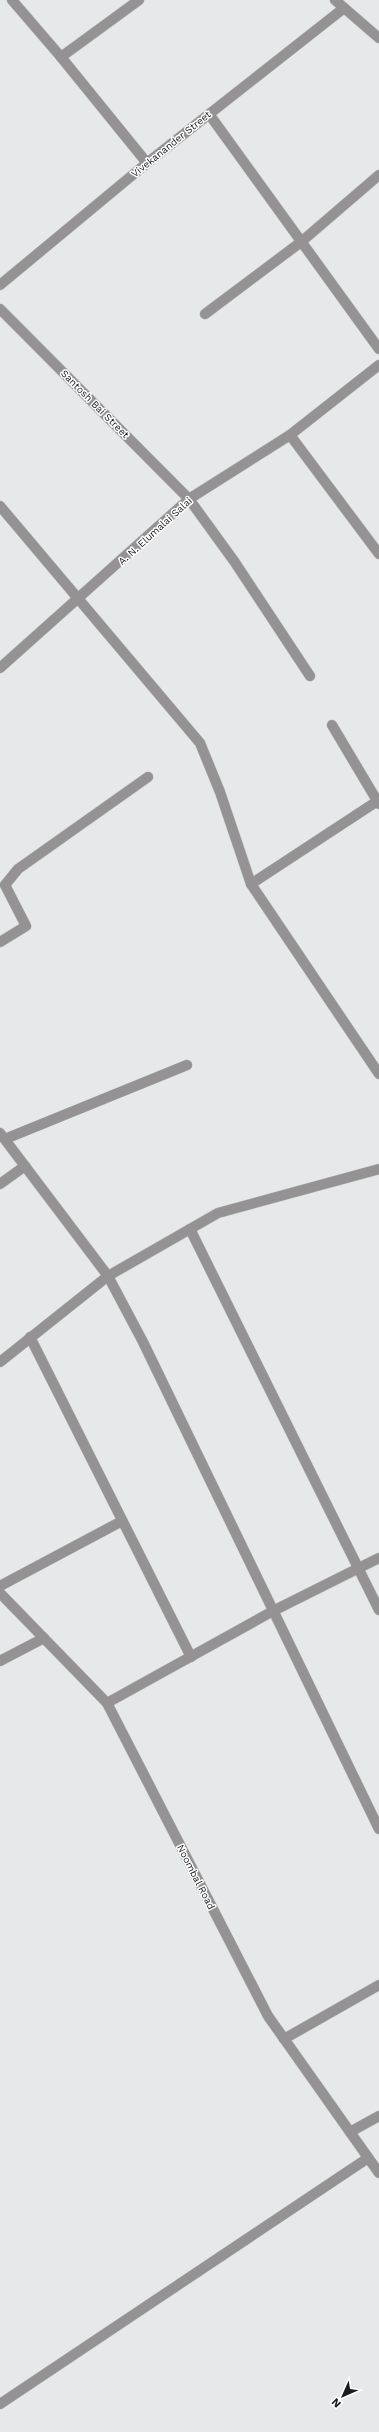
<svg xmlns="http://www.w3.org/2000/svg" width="379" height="2432" font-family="'Work Sans',sans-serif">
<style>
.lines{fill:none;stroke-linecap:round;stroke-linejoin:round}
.minor-casing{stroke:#c1c3c5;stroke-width:11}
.minor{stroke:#949292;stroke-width:10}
.labels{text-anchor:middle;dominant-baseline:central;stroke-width:3;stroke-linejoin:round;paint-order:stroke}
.street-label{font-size:10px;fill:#1b1b1c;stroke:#fff}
</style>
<rect width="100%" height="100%" fill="#e6e8ea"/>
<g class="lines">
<defs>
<g id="minor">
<path d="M12,0L61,57"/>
<path d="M139,0L61,57L147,163"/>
<path d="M335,0L379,38"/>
<path d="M209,114L379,349"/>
<path d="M0,285L147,163L344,8"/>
<path d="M0,309L189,499L234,561L310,676"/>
<path d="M205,314L301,242L379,175"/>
<path d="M290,435L379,554"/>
<path d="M0,506L200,743L220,792L251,884L379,1074"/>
<path d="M0,668L189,499L290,435L379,365"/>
<path d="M332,725L379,804"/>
<path d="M251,884L379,800"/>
<path d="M0,942L26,926L5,885L18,869L148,777"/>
<path d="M0,1133L108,1276L143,1342L379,1829"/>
<path d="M5,1139L187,1065"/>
<path d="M0,1184L25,1166"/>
<path d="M190,1229L379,1610"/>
<path d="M30,1337L191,1657"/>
<path d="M0,1362L108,1276L218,1213L379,1169"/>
<path d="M0,1586L122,1521"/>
<path d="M0,1593L107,1703L268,2016L379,2173"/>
<path d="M0,1661L44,1638"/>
<path d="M107,1703L273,1611L379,1558"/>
<path d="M284,2039L379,1985"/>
<path d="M350,2132L379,2116"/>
<path d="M0,2404L368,2158"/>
</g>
</defs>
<!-- minor casing -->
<use href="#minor" class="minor-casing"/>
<!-- minor -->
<use href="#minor" class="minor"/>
</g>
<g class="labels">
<!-- street labels -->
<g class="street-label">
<text transform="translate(171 144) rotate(-39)">Vivekanander Street</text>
<text transform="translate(95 404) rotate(45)">Santosh Bai Street</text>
<text transform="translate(155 531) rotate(-42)">A. N. Elumalai Salai</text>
<text transform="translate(196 1877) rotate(63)">Noombal Road</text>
</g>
</g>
<!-- north arrow -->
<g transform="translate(343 2396) rotate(225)" stroke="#ffffff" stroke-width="3" paint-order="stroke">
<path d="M0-3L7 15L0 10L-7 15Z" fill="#1b1b1c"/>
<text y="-6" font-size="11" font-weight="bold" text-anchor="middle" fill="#1b1b1c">N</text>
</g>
</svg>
